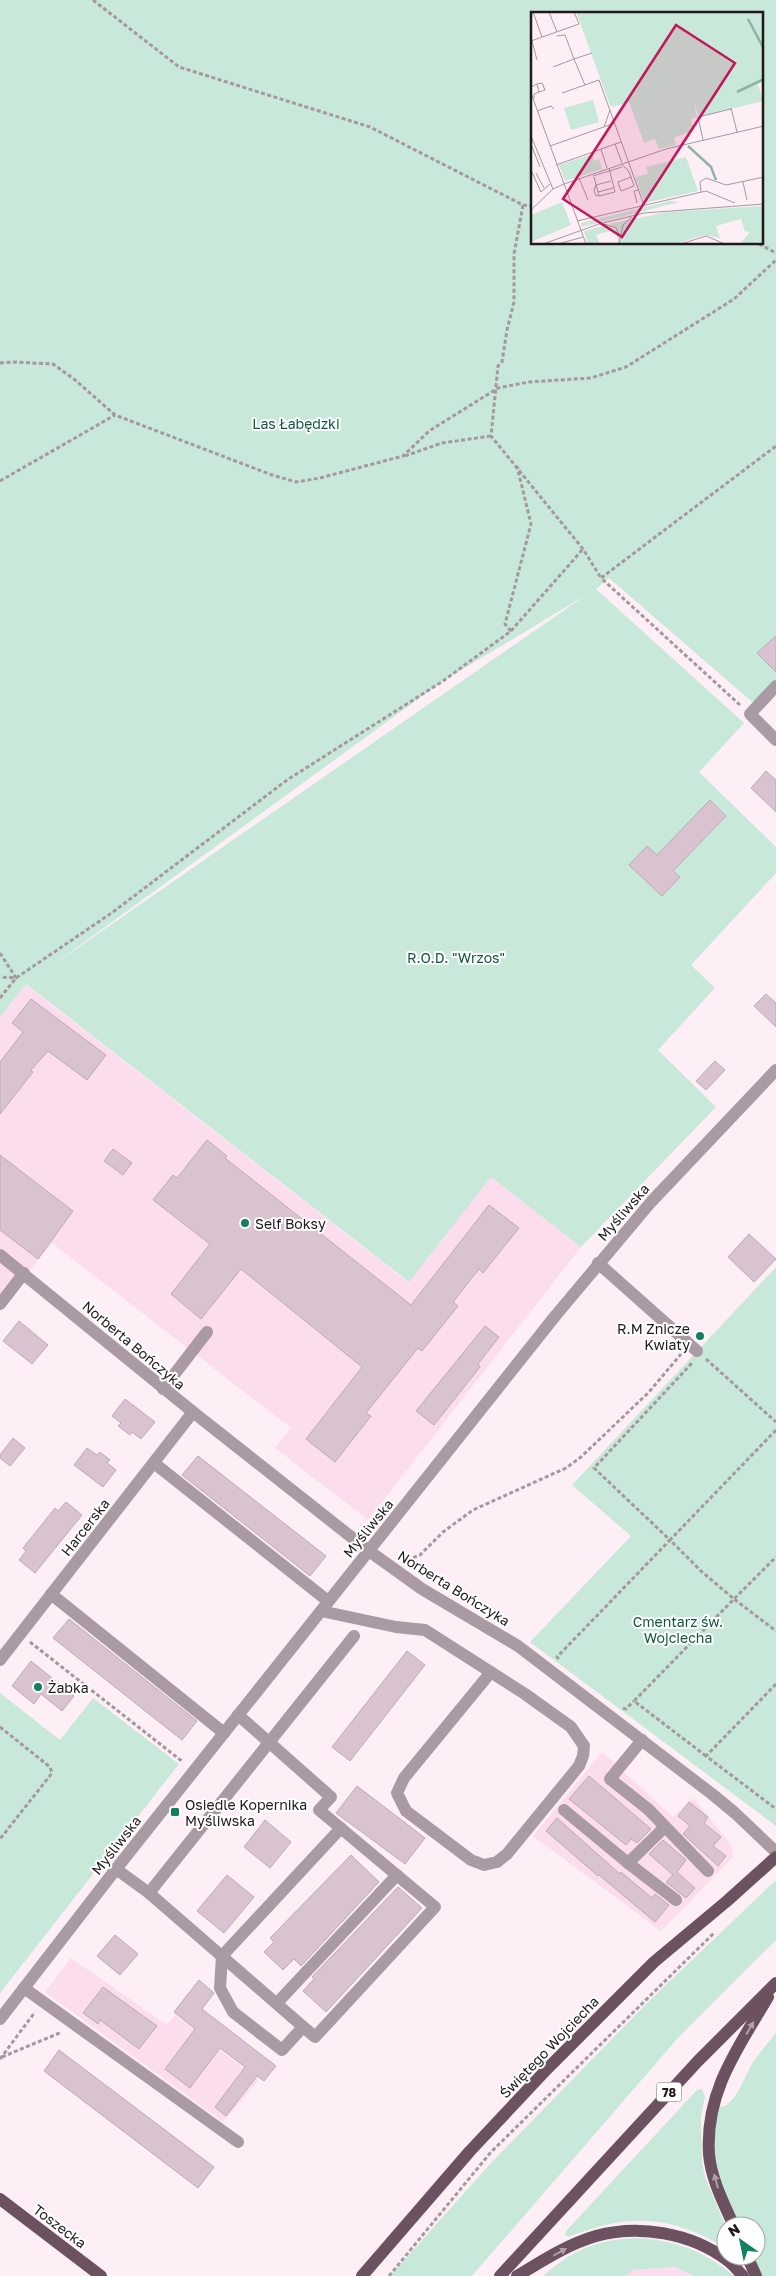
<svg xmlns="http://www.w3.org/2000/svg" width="776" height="2276" font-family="'Golos Text',sans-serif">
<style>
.built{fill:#fcddee}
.green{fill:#c8e8d9;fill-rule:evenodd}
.building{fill:#dac3d0;stroke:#c0a9b6}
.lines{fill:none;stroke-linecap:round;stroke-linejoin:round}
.path{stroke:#a5989f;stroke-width:3;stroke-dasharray:4 2.5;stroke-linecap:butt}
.minor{stroke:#aa9aa3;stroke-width:12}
.major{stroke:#6c5261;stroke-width:12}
.oneway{fill:#aea0a8}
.poi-dot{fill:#13815d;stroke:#fff;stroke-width:2}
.labels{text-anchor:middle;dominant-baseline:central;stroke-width:4;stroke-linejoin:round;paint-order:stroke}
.shield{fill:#fff;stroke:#635d61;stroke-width:1}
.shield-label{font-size:12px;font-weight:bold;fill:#20181d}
.park-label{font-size:14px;fill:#115840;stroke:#fff}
.street-label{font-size:14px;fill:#20181d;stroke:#fff}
.poi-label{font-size:14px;fill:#20181d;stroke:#fff;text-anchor:start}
.inset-river{fill:none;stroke:#8eb5a3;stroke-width:2.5}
.inset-road{fill:none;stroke:#a599a0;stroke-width:1}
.view{fill:#c2185b;fill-opacity:0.15;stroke:#c2185b;stroke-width:2.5}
.inset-edge{fill:none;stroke:#20181d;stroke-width:2.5}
</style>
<rect width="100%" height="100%" fill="#feeff7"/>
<!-- built -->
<g class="built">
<path d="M25,984L408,1282L491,1177L581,1247L368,1520L275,1448L291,1428L52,1243L0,1306V1017Z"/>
<path d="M602,1752L673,1817L693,1798L732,1846L733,1857L661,1931L533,1836Z"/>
<path d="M71,1958L167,2025L175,2015L259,2080L223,2122L45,1992Z"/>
<path d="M676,2267L693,2276H625L633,2270Z"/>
</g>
<!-- green -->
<g class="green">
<path d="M0,0H776V690L759,708L609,578L596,589L744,723L699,772L776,847V873L691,965L715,988L658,1050L716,1107L581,1247L491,1177L409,1282L26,984L0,1017ZM532,14H762V244H532ZM586,595L53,965L443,681Z"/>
<path d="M776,1267V1826L530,1642L631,1536L572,1485Z"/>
<path d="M0,1693L60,1740L93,1698L179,1764L0,1993Z"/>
<path d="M776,1880V1940L677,2039L472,2276H390L490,2164L651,1999Z"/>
<path d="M776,2033V2276H756L747,2256H756V2226H734L720,2196L710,2121L715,2100L721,2107C737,2104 745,2073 754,2061C761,2051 769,2042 776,2033Z"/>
<path d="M702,2089L705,2096L701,2117L702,2162L705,2177L726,2227V2248C669,2215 630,2213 568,2237L565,2235L566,2231L697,2090Z"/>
<path d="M635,2238C676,2240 702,2250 734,2276H693L676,2267L633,2270L625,2276H543C573,2250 595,2240 635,2238Z"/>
</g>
<!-- building -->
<g class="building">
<path d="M776,636V672L757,653Z"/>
<path d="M766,771L776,780V812L751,788Z"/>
<path d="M710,800L726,816L673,871L680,877L662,896L629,865L647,846L657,855Z"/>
<path d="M766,994L776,1003V1027L754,1006Z"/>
<path d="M31,999L106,1055L87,1080L48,1051L31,1070L33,1072L0,1114V1062L23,1032L12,1023Z"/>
<path d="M715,1061L725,1070L706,1090L696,1081Z"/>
<path d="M207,1140L227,1156L225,1158L411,1305L489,1205L519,1228L483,1273L479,1269L453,1302L458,1306L422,1351L418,1348L366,1413L371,1416L335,1462L306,1439L362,1367L241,1269L201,1319L171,1294L210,1244L153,1200L173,1175L177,1178Z"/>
<path d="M113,1149L132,1163L123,1175L104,1161Z"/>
<path d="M0,1155L73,1211L38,1259L0,1230Z"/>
<path d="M749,1234L776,1259L754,1282L728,1257Z"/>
<path d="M19,1321L48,1345L32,1364L3,1341Z"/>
<path d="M485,1326L499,1337L478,1364L480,1367L434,1425L416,1411Z"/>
<path d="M125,1399L155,1422L141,1439L132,1432L130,1435L118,1426L121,1423L112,1416Z"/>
<path d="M13,1438L25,1448L10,1466L0,1458V1455Z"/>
<path d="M87,1448L97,1455L100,1452L110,1460L107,1463L116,1470L103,1487L74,1465Z"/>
<path d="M198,1456L326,1556L310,1576L182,1475Z"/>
<path d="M66,1502L82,1515L35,1573L19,1560L26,1551L23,1548L55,1508L58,1511Z"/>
<path d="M69,1619L197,1721L182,1740L53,1638Z"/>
<path d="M407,1651L425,1665L350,1761L332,1747Z"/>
<path d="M31,1661L74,1696L62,1711L41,1694L34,1704L12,1686Z"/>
<path d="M589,1776L651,1829L637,1843L631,1839L626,1845L569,1799Z"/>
<path d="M357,1786L425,1838L405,1864L336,1813Z"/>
<path d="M689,1802L708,1817L704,1823L721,1837L713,1846L726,1856L718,1866L683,1834L690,1826L678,1816Z"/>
<path d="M557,1818L620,1874L621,1872L652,1898L655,1894L669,1905L655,1922L599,1875L598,1876L546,1831Z"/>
<path d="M265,1820L291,1842L270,1868L244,1847Z"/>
<path d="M663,1840L686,1860L677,1872L695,1888L686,1898L666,1882L673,1875L649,1854Z"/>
<path d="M351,1855L379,1882L301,1966L294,1959L283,1970L264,1952L274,1942L270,1938Z"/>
<path d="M227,1875L254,1897L224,1933L197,1911Z"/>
<path d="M398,1887L422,1908L326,2012L303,1991L314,1979L312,1977Z"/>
<path d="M115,1935L138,1954L120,1975L97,1956Z"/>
<path d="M199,1980L214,1993L202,2009L276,2066L264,2081L257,2076L226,2116L215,2107L245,2067L220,2048L190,2088L165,2069L195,2029L174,2012Z"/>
<path d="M103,1987L157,2026L139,2049L100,2020L98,2024L83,2013Z"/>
<path d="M59,2050L214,2167L198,2188L44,2071Z"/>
</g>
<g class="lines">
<!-- path -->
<g class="path">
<path d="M93,0L179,67L370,127L523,205L514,254V302L507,330L502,362L498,366L491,436L583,549L601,578"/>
<path d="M523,205L532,206"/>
<path d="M759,244L776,253"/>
<path d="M0,363L15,362L53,364L74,379L115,415L272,475L296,482L320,478L403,456L429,431L498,388L529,382L591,378L626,367L734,299L776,260"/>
<path d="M405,456L442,443L491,436"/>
<path d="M0,481L115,415"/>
<path d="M511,631L505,624L531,524L517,466"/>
<path d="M740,705L601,578L776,446"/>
<path d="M0,953L16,978L0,977"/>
<path d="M0,998L16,978L113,912L287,780L443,681L511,631L583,549"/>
<path d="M706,1359L776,1422"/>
<path d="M776,1430L670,1540L701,1571L734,1599L776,1557"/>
<path d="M407,1560L420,1555L443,1532L473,1510L566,1468L581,1457L649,1392L681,1354"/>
<path d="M30,1642L183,1762"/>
<path d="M559,1659L557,1657L670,1540L594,1468L692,1363"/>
<path d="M776,1684L706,1756L776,1809"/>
<path d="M623,1708L626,1709L634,1701"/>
<path d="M0,1727L50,1767L52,1773L0,1839"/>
<path d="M706,1756L634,1701L734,1599L776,1631"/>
<path d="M2,2057L62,2032"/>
<path d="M0,2059L35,2012"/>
<path d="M389,2276L491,2152L714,1933"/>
</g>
<!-- minor -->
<g class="minor">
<path d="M776,686L750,714L776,740"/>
<path d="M0,1255L193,1412L369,1551L422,1589L518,1646L712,1794L735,1813L776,1852"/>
<path d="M598,1263L697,1351"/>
<path d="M0,1304L24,1273"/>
<path d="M163,1389L207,1332"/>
<path d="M154,1463L328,1601"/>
<path d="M51,1594L224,1733"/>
<path d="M321,1611L396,1627L425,1630L525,1694L571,1727L584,1746L583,1756L579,1766L507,1854L497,1862L484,1865L471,1860L406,1811L397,1793L404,1778L491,1672"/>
<path d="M0,1660L193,1412"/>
<path d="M642,1740L610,1779L648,1809L708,1871"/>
<path d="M564,1810L628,1863L665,1827"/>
<path d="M628,1863L676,1900"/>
<path d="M116,1869L149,1893L354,1636"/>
<path d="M149,1893L315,2037L435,1907L319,1810L331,1797L238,1715"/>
<path d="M24,1988L238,2142"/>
<path d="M277,2003L397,1875"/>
<path d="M0,2019L116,1869L556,1315L651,1202L776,1070"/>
<path d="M303,2027L282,2050L233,2012L220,1988L222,1956L341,1828"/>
</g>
<!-- major -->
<g class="major">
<path d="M0,2199L101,2276"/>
<path d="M734,2226C724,2204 711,2179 709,2154C705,2092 738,2048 768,1997"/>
<path d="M747,2256L756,2276"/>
<path d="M362,2276L470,2151L547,2069L654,1962L727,1901L776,1857"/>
<path d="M500,2276L698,2061L776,1983"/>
<path d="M517,2276C542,2261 568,2244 596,2236C639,2224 691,2233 727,2260C733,2264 738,2271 743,2276"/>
</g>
</g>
<!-- one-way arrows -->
<defs><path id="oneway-solid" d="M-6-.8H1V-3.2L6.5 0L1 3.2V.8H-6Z" transform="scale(1.25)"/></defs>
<g class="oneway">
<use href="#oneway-solid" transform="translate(750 2028) rotate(-60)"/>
<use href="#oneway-solid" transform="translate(716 2181) rotate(-105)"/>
<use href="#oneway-solid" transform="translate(560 2252) rotate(-29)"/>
</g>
<!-- markers -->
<g class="poi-dot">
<circle cx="245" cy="1223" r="5"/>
<circle cx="700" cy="1336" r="5"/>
<circle cx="38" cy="1687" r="5"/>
<rect x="170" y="1807" width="10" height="10" rx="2.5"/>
</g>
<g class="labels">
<!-- shield labels -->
<rect class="shield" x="656.5" y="2082.5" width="25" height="19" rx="4"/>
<g class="shield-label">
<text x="669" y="2092">78</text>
</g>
<!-- park labels -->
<g class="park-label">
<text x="296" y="423">Las Łabędzki</text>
<text x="456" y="957">R.O.D. "Wrzos"</text>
<text x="678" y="1621">Cmentarz św.<tspan x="678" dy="16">Wojciecha</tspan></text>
</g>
<!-- street labels -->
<g class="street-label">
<text transform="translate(623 1212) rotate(-49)">Myśliwska</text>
<text transform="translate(134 1345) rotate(40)">Norberta Bończyka</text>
<text transform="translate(85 1527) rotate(-52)">Harcerska</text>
<text transform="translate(368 1528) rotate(-51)">Myśliwska</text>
<text transform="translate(454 1588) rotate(32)">Norberta Bończyka</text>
<text transform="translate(116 1845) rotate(-52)">Myśliwska</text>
<text transform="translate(549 2047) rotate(-46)">Świętego Wojciecha</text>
<text transform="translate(60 2226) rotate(37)">Toszecka</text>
</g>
<!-- poi labels -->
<g class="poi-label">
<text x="255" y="1223">Self Boksy</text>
<text x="690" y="1328" text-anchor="end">R.M Znicze<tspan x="690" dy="16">Kwiaty</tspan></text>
<text x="48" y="1687">Żabka</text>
<text x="185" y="1804">Osiedle Kopernika<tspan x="185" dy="16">Myśliwska</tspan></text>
</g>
</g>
<!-- overview -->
<g transform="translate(531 12)">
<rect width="232" height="232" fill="#feeff7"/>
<path d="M45,0H232V81L230,70L227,72L232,89L168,105L162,87L166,105L160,107L163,118L143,126L145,133L128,137L124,127L113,131L98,90L82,95L79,93ZM62,88L68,110L40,118L33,96ZM61,142L63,149L68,147L71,157L34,169L28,153ZM155,145L167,179L114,191L104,165L117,162L115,155ZM139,189L148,190L51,215L50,211ZM31,190L40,213L0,230V203ZM232,194V232H209L219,220L214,219L210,207L185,214L189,226L173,223L145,232H87L86,223L81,218L65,223L69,232H57L53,219L75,213L90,221L78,212L136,200Z" fill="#c8e8d9"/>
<path class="inset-river" d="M217,7L233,37M206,80L233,67M157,134L180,155L185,168"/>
<path class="inset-road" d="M2,0L11,25M18,0L26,20M0,29L48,12L43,0M1,29L6,48M22,55L43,47L34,23L26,24M6,72L11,71L14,78L8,80M54,73L43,47L61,41M0,75L6,72L8,80L3,82V87M0,81L55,232M31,81L68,68L113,193M200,96L206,120M6,99L20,94L23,97M73,115L79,98M0,124L22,177M172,128L167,105L200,97M0,132L9,155M84,132L91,151M19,134L84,111M70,137L76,156M90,152L97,158L100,165L103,174L90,179L87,170L100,165M25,153L90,130M0,158L10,180L19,172M5,161L13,176M62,164L91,155M63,165L68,184L84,180L78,156M48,166L57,188M212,170L216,188M33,172L135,137L233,114M67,180L82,176M170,180L169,170L175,166L195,173L233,165M68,183L65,184L63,178L65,173L80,169M106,191L103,179L108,178M0,198L22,177L33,172M46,209L175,179L204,191M73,212L85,216L89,224M12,232L68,212L113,201L233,192M27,232L52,225M88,232L92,213L101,205M150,232L175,224L194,232"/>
<path class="view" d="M145,13L204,51L91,225L32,187Z"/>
<rect width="232" height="232" class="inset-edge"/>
</g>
<!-- north arrow -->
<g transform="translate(741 2241) rotate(327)"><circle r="24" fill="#ffffff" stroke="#a6a3a5"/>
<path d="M0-4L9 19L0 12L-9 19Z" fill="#13815d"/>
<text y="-8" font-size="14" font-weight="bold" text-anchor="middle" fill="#20181d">N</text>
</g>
</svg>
